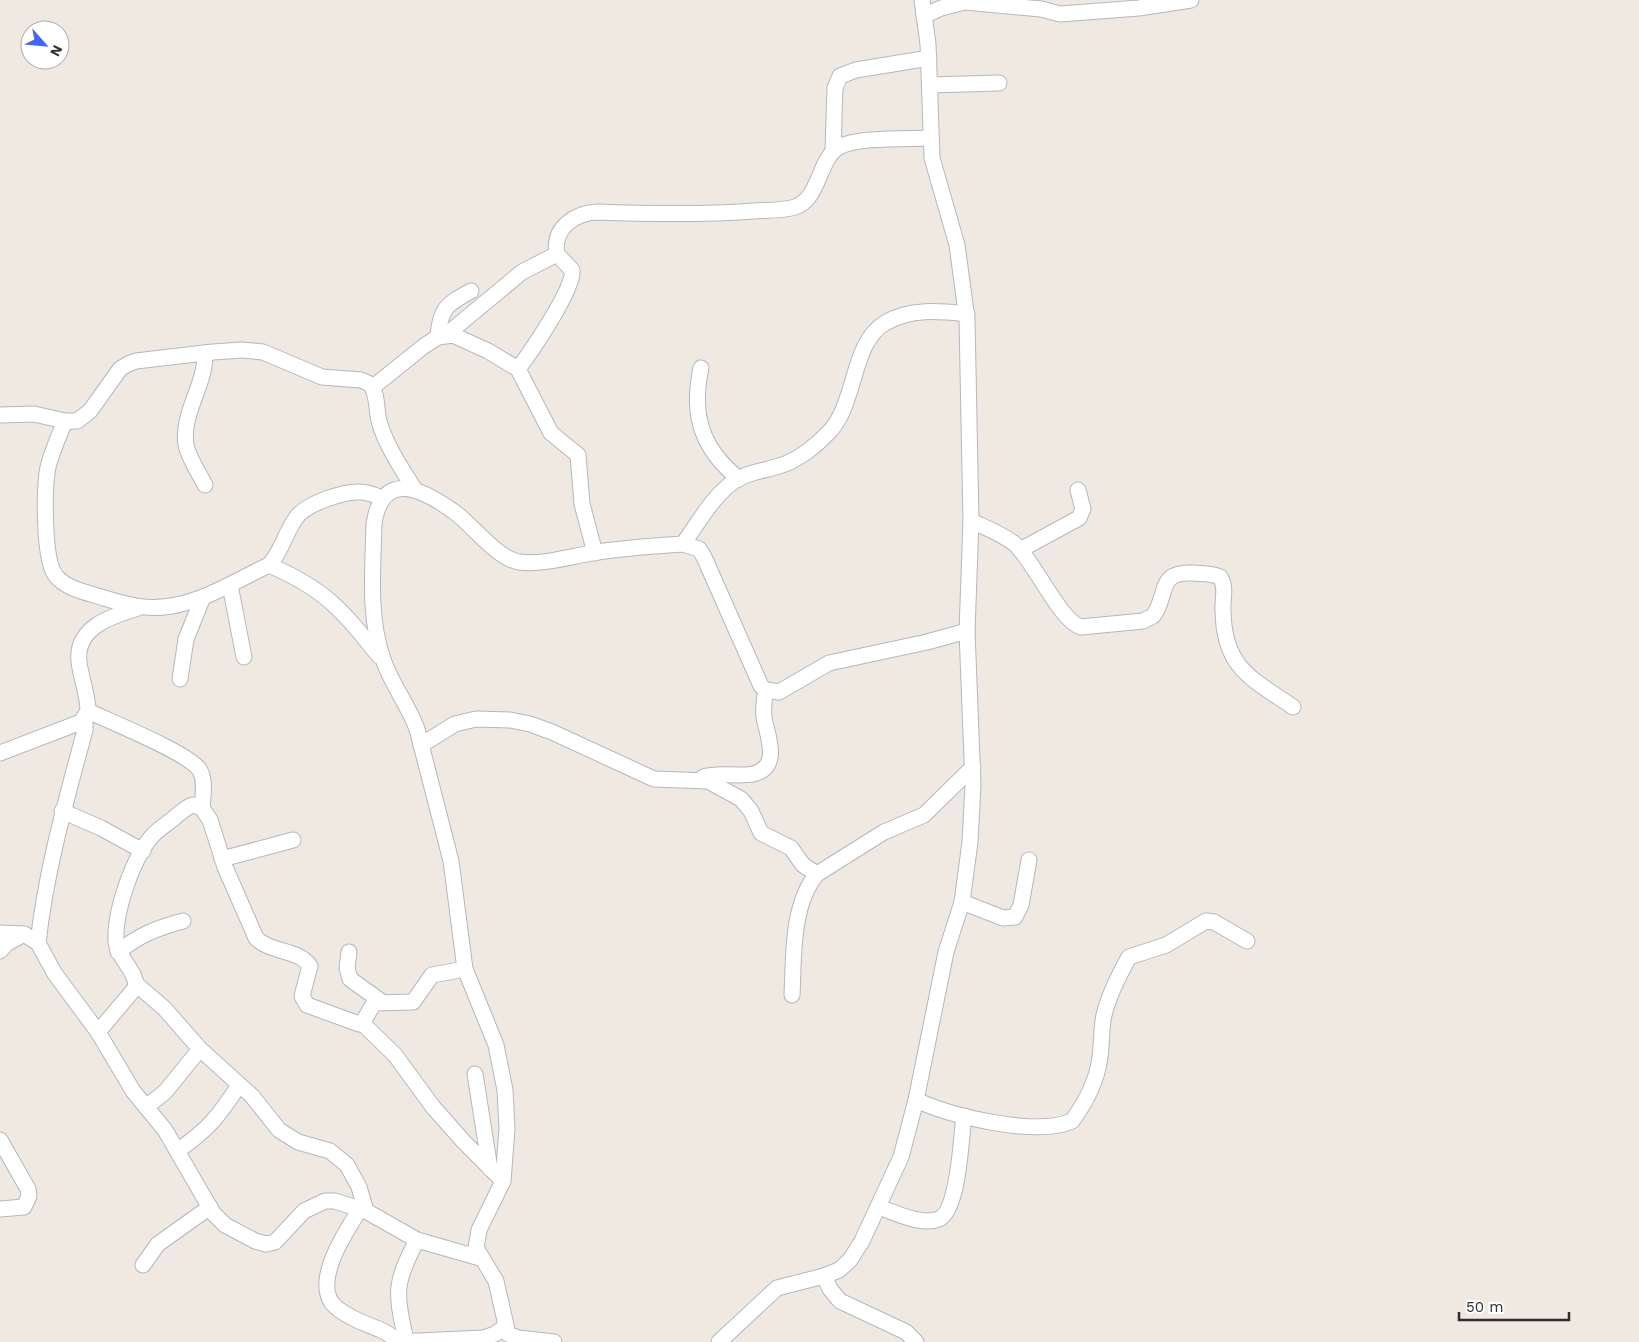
<svg xmlns="http://www.w3.org/2000/svg" width="1639" height="1342" font-family="'Work Sans',sans-serif">
<style>
.lines{fill:none;stroke-linecap:round;stroke-linejoin:round}
.minor-casing{stroke:#b4b7c1;stroke-width:17}
.minor{stroke:#fff;stroke-width:15}
</style>
<rect width="100%" height="100%" fill="#efe9e1"/>
<g class="lines">
<defs>
<g id="minor">
<path d="M924,16L941,8L965,2L1041,9L1060,14L1139,8L1191,0"/>
<path d="M930,85L999,83"/>
<path d="M833,151L835,88L840,76L856,70L929,58"/>
<path d="M446,335L522,272L557,254"/>
<path d="M438,337C440,308 447,304 471,291"/>
<path d="M701,368C691,415 701,448 739,479"/>
<path d="M518,369C530,353 575,288 572,270L557,254C552,228 575,213 597,212C649,214 701,215 753,211C767,210 782,211 795,207C820,199 818,159 839,147C856,137 908,139 930,138"/>
<path d="M373,387L424,346L438,337L453,335L488,351L518,369L551,433L578,455L582,504L595,553"/>
<path d="M0,415L34,414L65,421H77L90,411L120,369L128,364L136,361L213,352L242,350L263,352L322,377L361,380L370,384C378,394 376,409 379,421C386,446 402,469 415,490"/>
<path d="M65,421C59,436 52,451 48,467C44,487 43,561 56,576C66,589 89,593 104,598C127,605 147,610 171,606C207,600 237,580 269,565C282,551 285,533 296,518C305,504 344,491 360,492C368,492 375,495 382,498"/>
<path d="M205,485C199,473 189,459 186,445C181,413 206,385 205,353"/>
<path d="M971,521C986,528 1003,534 1016,545C1034,562 1061,622 1081,627L1143,621L1153,616C1169,595 1156,571 1193,573C1202,574 1212,573 1220,577C1227,587 1222,599 1223,611C1224,668 1251,678 1293,707"/>
<path d="M683,544C699,522 715,492 739,478C751,472 766,470 779,466C797,461 816,446 829,432C857,403 851,343 885,323C910,308 939,311 967,314"/>
<path d="M1020,550L1079,518L1083,509L1078,490"/>
<path d="M269,565C325,589 342,610 379,656"/>
<path d="M230,585L244,657"/>
<path d="M180,679L186,639L203,597"/>
<path d="M88,711C111,722 186,752 199,769C206,779 203,796 202,808"/>
<path d="M421,745L455,724L476,719L510,720L530,724L552,732L654,779L708,781L741,799L751,811L761,833L791,848L803,865L817,874L884,832L924,815L973,767"/>
<path d="M0,753L81,722L88,711C88,695 81,678 79,662C75,627 112,616 138,608"/>
<path d="M703,777C718,772 737,777 753,774C782,767 767,736 764,717C763,708 764,699 766,690"/>
<path d="M62,811L101,828L143,851"/>
<path d="M222,859L293,840"/>
<path d="M962,902L1003,918L1015,917L1021,905L1029,860"/>
<path d="M0,933L24,934L38,943L55,974L98,1032L133,1091L165,1130L213,1213L225,1225L255,1241L266,1244L275,1242L304,1211L325,1201H335L366,1211L417,1240L480,1258"/>
<path d="M38,943C46,870 66,801 85,730V717"/>
<path d="M0,951L6,944L24,934"/>
<path d="M118,952C139,935 157,928 183,921"/>
<path d="M349,952L347,968L350,979L382,1002"/>
<path d="M136,984L164,1008L200,1049L252,1096L279,1130L298,1142L330,1151L347,1165L359,1187L366,1211"/>
<path d="M792,995C794,957 791,905 817,874"/>
<path d="M362,1023L395,1055L433,1107L464,1142L503,1181"/>
<path d="M98,1032L136,987C137,971 118,959 116,942C114,912 133,857 153,835C160,828 167,824 174,818C180,813 186,807 193,805L202,808L210,820L225,867L256,938C270,953 299,949 310,966L302,996L307,1005L359,1024L363,1022L374,1003L413,1002L432,975L465,969"/>
<path d="M475,1074L490,1169"/>
<path d="M916,1100C951,1116 1035,1137 1072,1121C1086,1102 1097,1081 1100,1057C1102,1043 1101,1028 1104,1015C1109,994 1119,975 1129,957L1166,945L1206,921L1214,922L1247,941"/>
<path d="M146,1107L165,1092L200,1049"/>
<path d="M0,1140L28,1189L29,1196L24,1207L0,1209"/>
<path d="M177,1151C208,1130 219,1116 239,1085"/>
<path d="M879,1207C896,1213 921,1226 939,1219C959,1210 961,1137 964,1116"/>
<path d="M360,1209C347,1230 314,1278 332,1303C338,1311 349,1316 357,1320C371,1327 388,1330 397,1342"/>
<path d="M143,1265L158,1244L210,1207"/>
<path d="M824,1276L830,1289L840,1301L906,1332L916,1342"/>
<path d="M406,1341C396,1292 393,1286 417,1240"/>
<path d="M397,1342L483,1338L495,1334L505,1327"/>
<path d="M554,1342L518,1338L508,1334L496,1281L476,1248L479,1230L503,1181L507,1129L505,1090L496,1045L465,969L451,861L417,729C408,704 391,684 383,659C368,617 373,568 374,524C382,470 421,488 453,511C472,524 496,558 519,562C542,565 569,557 591,553C622,548 652,546 683,544L699,549L704,557L761,686L766,690L779,692L829,663L927,642L967,631"/>
<path d="M719,1342L777,1288L824,1276L839,1270L850,1260L862,1241L901,1157L916,1100L946,952L962,902L970,842L973,785L967,631L971,521L967,319L957,245L932,158L928,44L922,0"/>
</g>
</defs>
<!-- minor casing -->
<use href="#minor" class="minor-casing"/>
<!-- minor -->
<use href="#minor" class="minor"/>
</g>
<!-- north arrow -->
<g transform="translate(45 45) rotate(117)"><circle r="24" fill="#ffffff" stroke="#ababab"/>
<path d="M0-4L9 19L0 12L-9 19Z" fill="#4264fb"/>
<text y="-8" font-size="14" font-weight="bold" text-anchor="middle" fill="#2e2e2e">N</text>
</g>
<!-- scale -->
<path d="M1459 1312v8h110v-8" fill="none" stroke="#2e2e2e" stroke-width="2.5"/>
<text x="1466" y="1312" font-size="15" fill="#2e2e2e" stroke="#ffffff" stroke-width="4" paint-order="stroke">50 m</text>
</svg>
